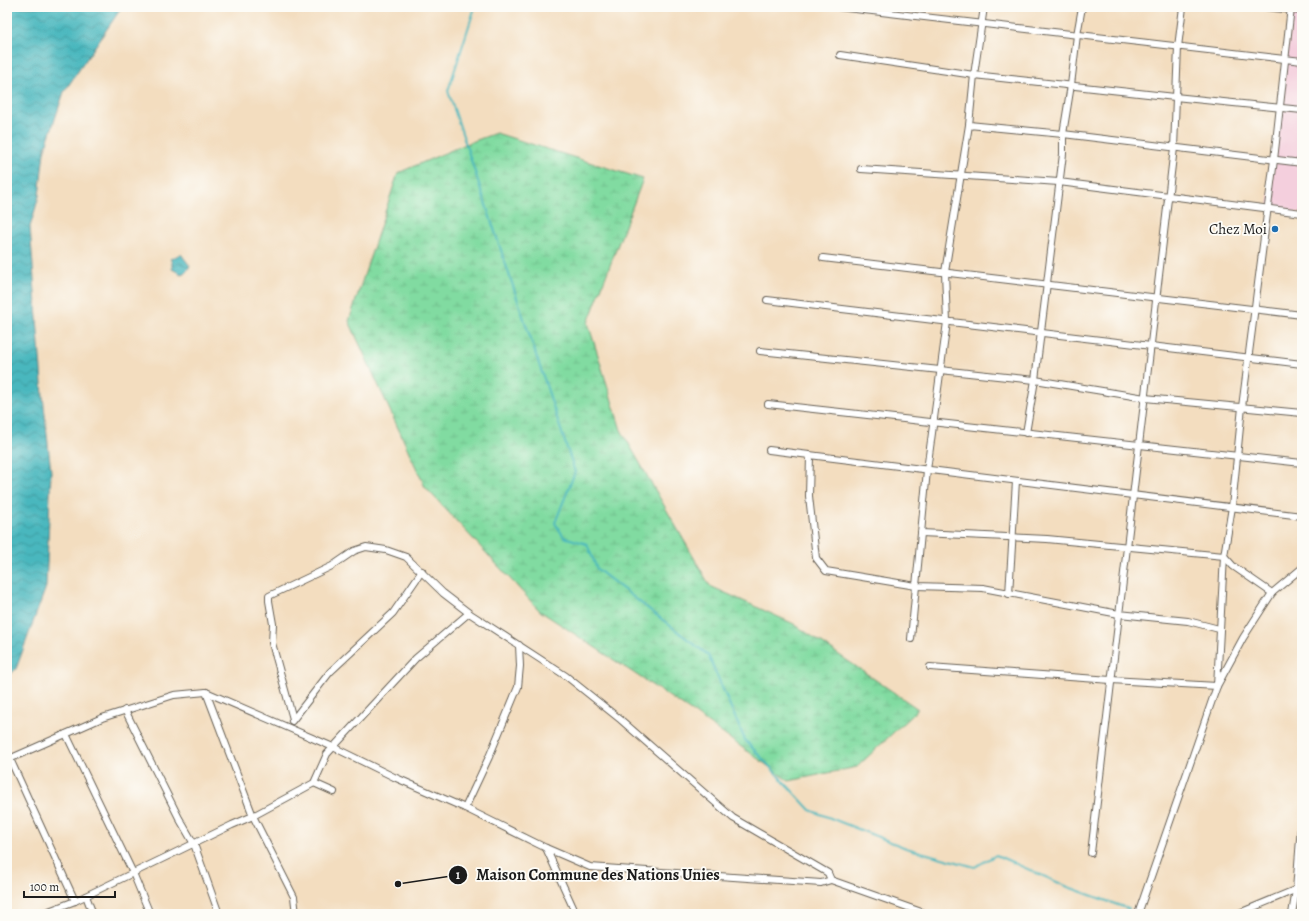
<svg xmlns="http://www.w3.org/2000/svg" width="1309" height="921" font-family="Alegreya,serif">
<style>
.built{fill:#f4cfdd}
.wetland{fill:url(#wetland-marsh);stroke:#4e7c5e}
.water{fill:url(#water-waves);stroke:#326a6d}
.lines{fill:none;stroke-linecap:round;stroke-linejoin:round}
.stream{stroke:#48b7be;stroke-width:2}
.minor-casing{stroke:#676055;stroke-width:8}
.minor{stroke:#fff;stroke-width:6}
.poi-dot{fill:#1f6fb2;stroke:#fdfcf7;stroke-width:1.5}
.labels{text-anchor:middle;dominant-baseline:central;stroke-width:3.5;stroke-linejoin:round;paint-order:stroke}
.poi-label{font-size:15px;fill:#1c1c1c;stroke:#fdfcf7;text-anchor:end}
.leader{fill:none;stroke:#1c1c1c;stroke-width:1.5}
.callout-dot{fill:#1c1c1c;stroke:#fdfcf7;stroke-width:1.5}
.mark-label{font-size:12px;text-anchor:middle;font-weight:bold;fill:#fff}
.callout-label{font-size:16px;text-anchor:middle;font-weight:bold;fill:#1c1c1c;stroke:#fdfcf7;stroke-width:3.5;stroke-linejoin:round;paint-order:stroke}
</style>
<defs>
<pattern id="wetland-marsh" width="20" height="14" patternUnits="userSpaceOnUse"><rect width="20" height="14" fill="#81dba1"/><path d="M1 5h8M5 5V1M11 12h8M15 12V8" fill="none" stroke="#6fbb8a"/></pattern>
<pattern id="water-waves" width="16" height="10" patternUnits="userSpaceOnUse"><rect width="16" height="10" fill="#48b7be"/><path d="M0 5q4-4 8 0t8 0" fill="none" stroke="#3b949a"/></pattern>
</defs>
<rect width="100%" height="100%" fill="#fdfcf7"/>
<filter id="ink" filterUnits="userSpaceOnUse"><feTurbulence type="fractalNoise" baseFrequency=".025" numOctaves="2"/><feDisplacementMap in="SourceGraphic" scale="8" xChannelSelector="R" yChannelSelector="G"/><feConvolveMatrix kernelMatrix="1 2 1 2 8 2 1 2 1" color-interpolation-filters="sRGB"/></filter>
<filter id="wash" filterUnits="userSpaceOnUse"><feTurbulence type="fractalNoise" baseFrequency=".012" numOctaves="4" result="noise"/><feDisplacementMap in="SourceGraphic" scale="16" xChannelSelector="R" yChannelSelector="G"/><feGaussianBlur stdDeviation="0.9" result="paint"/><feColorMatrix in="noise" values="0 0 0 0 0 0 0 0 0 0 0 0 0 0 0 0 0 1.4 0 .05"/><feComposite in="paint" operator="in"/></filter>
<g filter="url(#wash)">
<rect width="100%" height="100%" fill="#f3ddbf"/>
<!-- built -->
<path class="built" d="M1293,7H1302V213L1268,209Z"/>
<!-- wetland -->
<path class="wetland" d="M496,133L643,179L588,323L621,430L710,586L794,624L918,709L857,767L789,781L691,711L540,611L425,487L349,321L398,173L466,144Z"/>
<!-- water -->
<g class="water">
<path d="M7,7H122L64,92L44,152L39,196L30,227L43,396L51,472L46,587L16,669L7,678Z"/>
<path d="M181,254L190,266L186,272L181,274L172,269V262L170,259Z"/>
</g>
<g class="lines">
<!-- stream -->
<path class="stream" d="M475,7L448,91L575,472L555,523L564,537L587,544L597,569L708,655L745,740L810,810L906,848L975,867L996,855L1068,887L1129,909"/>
</g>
</g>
<g filter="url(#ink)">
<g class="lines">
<defs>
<g id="minor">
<path d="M838,7L1302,61"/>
<path d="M1265,7L1302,11"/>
<path d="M840,55L974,75L1175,97L1302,110"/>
<path d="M969,125L974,75L984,7"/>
<path d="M861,169L1059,182L1302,213"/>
<path d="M823,258L1302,315"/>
<path d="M767,300L1302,364"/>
<path d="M760,351L1035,380L1145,398L1302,413"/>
<path d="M768,404L1302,463"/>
<path d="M1026,433L1035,380L1063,154V134L1071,85L1077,35L1082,7"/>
<path d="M769,450L1302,516"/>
<path d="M810,456L809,496L816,558L826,571L916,586L983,588L1119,614L1188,621L1219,629"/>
<path d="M921,533L1047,539L1224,556L1233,566L1272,593"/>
<path d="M1009,594L1016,481"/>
<path d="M911,639L927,470L947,322L945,272L969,125L1063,134L1302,163"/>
<path d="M930,667L1111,680L1217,686L1224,556L1232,507L1242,407L1274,160L1291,7"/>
<path d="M206,692L253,816L294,897L296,914"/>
<path d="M125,710L179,818L194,844L219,914"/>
<path d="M293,719L272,643L273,624L269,601V596L332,566L354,551L366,547L386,550L406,557L443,593L469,613L566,676L621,720L733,818L828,873L831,880L927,914"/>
<path d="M292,721L330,672L393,613L422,571"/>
<path d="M66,734L133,873L150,914"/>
<path d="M10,759L75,901"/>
<path d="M7,760L102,718L174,695L206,692L333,747L394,777L465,808L546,848L590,867L821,883L831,880"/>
<path d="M314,783L334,792"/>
<path d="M465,808L489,757L518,687L520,666L519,645"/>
<path d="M546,848L576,914"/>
<path d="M1091,853L1174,148L1178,47L1183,7"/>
<path d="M86,896L93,914"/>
<path d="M41,914L75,901L133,873L232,825L253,816L314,783L327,754L416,658L469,613"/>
<path d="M1138,914L1217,686L1243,638L1272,593L1302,568"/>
<path d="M1237,914L1302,887"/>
<path d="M1292,914L1296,890L1302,813"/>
</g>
</defs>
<!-- minor casing -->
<use href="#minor" class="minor-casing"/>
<!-- minor -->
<use href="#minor" class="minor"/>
</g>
</g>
<!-- markers -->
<circle class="poi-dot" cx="1275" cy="229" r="4"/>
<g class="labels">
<!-- poi labels -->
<g class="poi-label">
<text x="1267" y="229">Chez Moi</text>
</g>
</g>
<!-- callouts -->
<path class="leader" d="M398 884L458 875"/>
<g class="callout-dot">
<circle cx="398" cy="884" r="4"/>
<circle cx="458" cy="875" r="10"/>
</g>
<g class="mark-label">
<text x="458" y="879">1</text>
</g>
<g class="callout-label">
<text x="598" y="880">Maison Commune des Nations Unies</text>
</g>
<!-- margin -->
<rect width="1309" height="921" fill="none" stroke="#fdfcf7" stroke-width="24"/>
<!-- scale -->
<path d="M24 891v6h91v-6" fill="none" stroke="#1c1c1c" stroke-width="2"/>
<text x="30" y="891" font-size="12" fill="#1c1c1c" stroke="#fdfcf7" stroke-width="3" paint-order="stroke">100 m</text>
</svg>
